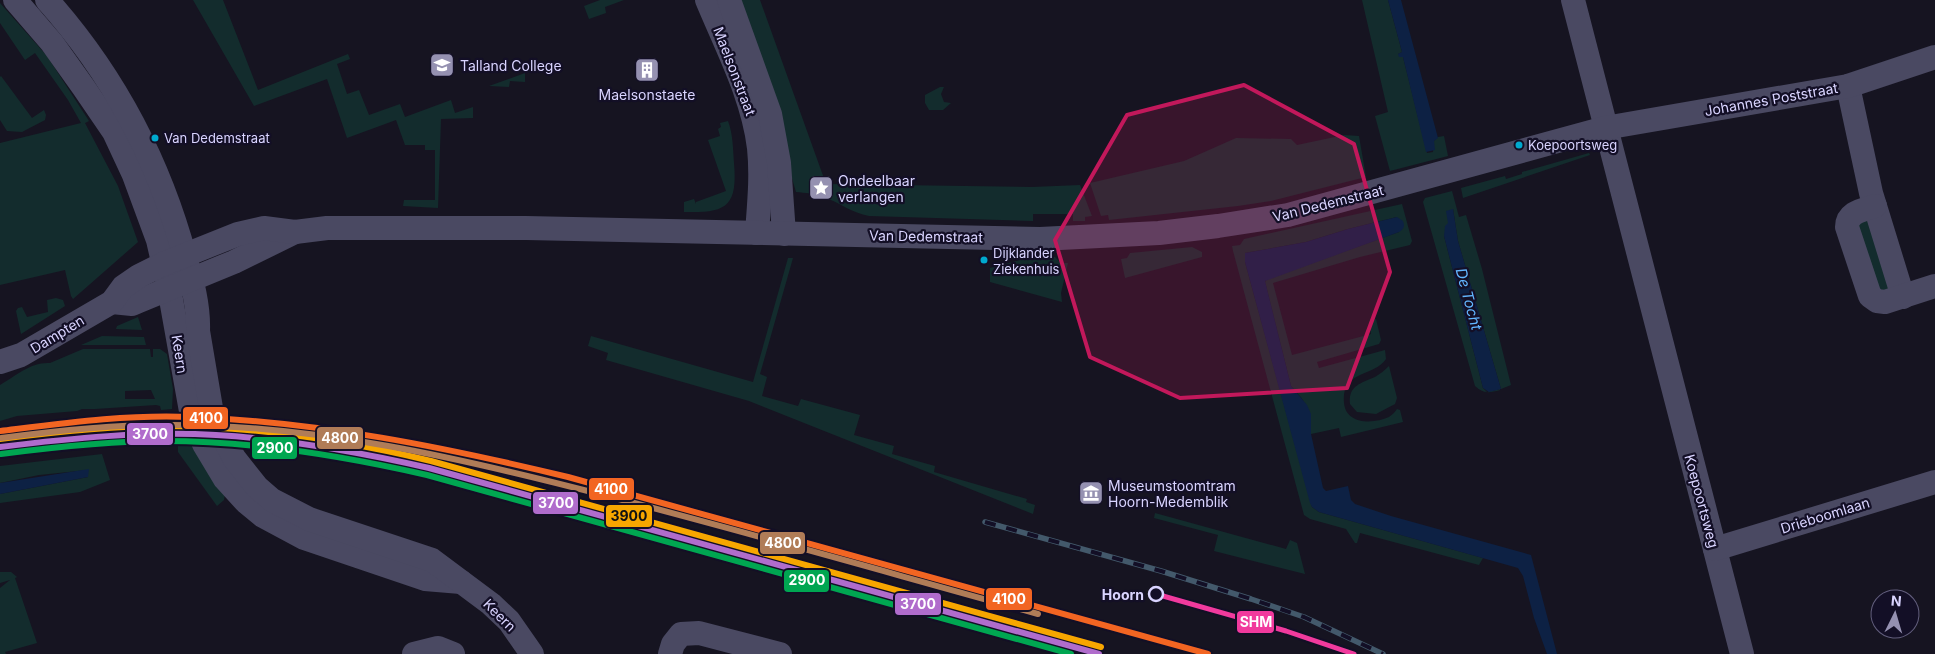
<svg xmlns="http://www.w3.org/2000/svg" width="1935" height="654" font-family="Inter,sans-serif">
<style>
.green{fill:#132c2d;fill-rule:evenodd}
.water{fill:#0d2144}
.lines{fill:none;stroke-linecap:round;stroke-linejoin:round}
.minor{stroke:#4a4962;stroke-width:24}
.rail-casing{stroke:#43596b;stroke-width:5.5}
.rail{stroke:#130f26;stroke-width:4;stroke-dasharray:11;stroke-linecap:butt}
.rail-1-casing{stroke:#130f26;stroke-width:10}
.rail-2-casing{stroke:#130f26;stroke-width:10}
.rail-3-casing{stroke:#130f26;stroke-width:10}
.rail-4-casing{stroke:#130f26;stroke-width:10}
.rail-5-casing{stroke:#130f26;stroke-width:10}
.rail-1{stroke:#f26522;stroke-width:6}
.rail-2{stroke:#b06ccc;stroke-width:6}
.rail-3{stroke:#00a651;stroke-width:6}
.rail-4{stroke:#f7a600;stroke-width:6}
.rail-5{stroke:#b07c57;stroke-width:6}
.tram-1-casing{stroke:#130f26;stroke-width:9}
.tram-1{stroke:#f13a9d;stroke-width:5}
.marked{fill:#c2185b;fill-opacity:0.2;stroke:#c2185b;stroke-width:4;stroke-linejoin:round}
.bus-dot{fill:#00a9ce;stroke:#130f26;stroke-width:2}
.stop-dot{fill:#130f26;stroke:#d9d4ff;stroke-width:2.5}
.labels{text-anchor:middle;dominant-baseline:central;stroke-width:4.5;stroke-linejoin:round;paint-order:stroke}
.bus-label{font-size:13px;fill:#d9d4ff;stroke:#130f26;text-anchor:start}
.poi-label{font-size:14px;fill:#d9d4ff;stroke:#130f26;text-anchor:start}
.street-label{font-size:14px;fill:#d9d4ff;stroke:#130f26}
.stop-label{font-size:14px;font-weight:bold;fill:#d9d4ff;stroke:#130f26;text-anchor:end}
.water-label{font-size:15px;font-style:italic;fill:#62b6ff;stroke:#130f26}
.line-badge{stroke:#130f26;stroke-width:2}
.badge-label{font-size:14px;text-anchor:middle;font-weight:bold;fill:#fff}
.pale-badge-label{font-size:14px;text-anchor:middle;font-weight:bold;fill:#111}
</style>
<rect width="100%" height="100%" fill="#161421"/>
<!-- green -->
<g class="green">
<path d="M193,0H223L258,90L348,54L350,59L337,64L347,94L359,90L369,115L400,104L405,117L451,100L455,113L473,107V118L441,119L438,208L403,206L404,200H435V150H425V145H405L396,120L347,138L327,79L254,106Z"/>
<path d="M600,0H624L605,7L606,13L589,19L584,6Z"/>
<path d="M740,0H760L826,184L1032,187L1080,185L1092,216L1085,217V221H1073V214H1033V221L869,216C852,213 840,203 824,197C815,193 805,193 796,192Z"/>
<path d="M1362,0H1388L1402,52L1398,54L1403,57L1427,153L1433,152L1434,141L1438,137L1444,136L1448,156L1390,171L1375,116L1388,112Z"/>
<path d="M0,3L47,56L89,121L85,123L118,186L138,242L73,299L71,296L65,270L0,285V143L81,123L68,100L35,53L25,60L0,23Z"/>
<path d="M525,73V82L510,81L509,87L489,86Z"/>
<path d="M1,76L32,118L44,110L46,115L45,120L22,132L7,131L0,120V77Z"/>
<path d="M940,87H944L941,94L944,102L951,103L943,110H929L925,103V95Z"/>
<path d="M728,121C733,134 733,149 734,163C738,208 725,213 684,212V202L694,199L696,204V202L726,191L708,140L720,136L718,129L721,127L720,123Z"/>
<path d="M1344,135L1359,136L1366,177L1271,201L1238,206L1109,220L1108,215L1101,216L1090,183L1184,161L1236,138L1291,139L1297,145Z"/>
<path d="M1589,153L1590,155L1463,198L1461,188L1505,176L1506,179L1522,174V172Z"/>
<path d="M1452,191L1459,217L1466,215L1482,269L1511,385L1501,389L1458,241L1453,209L1444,236L1483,388L1487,392L1500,389V390C1489,393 1484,394 1475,386L1423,202L1425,198Z"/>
<path d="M1402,204L1412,241L1410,245L1360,257L1273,283L1292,355L1371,334L1369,322L1376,319L1381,340L1379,344L1317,362L1319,368L1385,350L1386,359C1374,377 1341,370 1344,403C1346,425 1374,424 1389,417C1392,415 1395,412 1397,409L1400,410L1403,422L1341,437L1339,428L1311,434C1311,409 1308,405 1291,386L1265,282L1267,279L1399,232L1397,217L1348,229L1306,242L1245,253V262L1312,507L1319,512L1483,558L1479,565L1360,533L1357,543H1355L1346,529L1310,519L1304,515L1233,251L1232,246L1240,245L1244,239Z"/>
<path d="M1868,219L1893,287L1879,295L1855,223Z"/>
<path d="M1192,247L1202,252V257L1125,278L1121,259L1127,258L1130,253Z"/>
<path d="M1031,257H1055L1061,263H1068L1061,293L1062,302L990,282V268Z"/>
<path d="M788,258H793L760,374L767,377L762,396L798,406L801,399L860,415L854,435L894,446L892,454L935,466L934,472L1027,499L1026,502L1035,505L1033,514L749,401L606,360L608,353L588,346L591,336L753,382Z"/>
<path d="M56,298L63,300L65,306L21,334L16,311L18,308L22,307L27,317L48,312L47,300Z"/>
<path d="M138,317L142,330L116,329L117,326Z"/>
<path d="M102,336L144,337L146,345H81Z"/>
<path d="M83,349H150L151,357H153V349H160L167,354L173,389L172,409L161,410L160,406L156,405L95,409H82L77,411L17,416L0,421V385C16,376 30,362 50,363ZM151,390L155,399H125V391Z"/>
<path d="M1389,366L1397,398L1395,404L1376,414L1357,412L1350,404C1348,385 1362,383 1375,377C1380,374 1385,370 1389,366Z"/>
<path d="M178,445L194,446L225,494L224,500L217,506L178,452Z"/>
<path d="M102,454L110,480L80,492L0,503V494L88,477V470L39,475L0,483V466Z"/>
<path d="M1155,513L1286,549L1290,540L1297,543L1305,574L1214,551L1218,535L1154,518Z"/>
<path d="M0,572H11L17,577L15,578L37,643L5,652L6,654H0V588L10,580L0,583Z"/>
</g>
<!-- water -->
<g class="water">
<path d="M1388,0H1401L1438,138L1434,141L1435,150L1426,152L1403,57H1399L1398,54L1402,52Z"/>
<path d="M1453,209L1458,241L1501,389L1489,392L1483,388L1444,236L1445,226L1448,223L1446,211Z"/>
<path d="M1397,217L1403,221C1405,226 1404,229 1399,232L1265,281L1291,386L1307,405L1311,414V434L1323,488L1326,491L1348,486L1351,500L1355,504L1391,516L1531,555L1557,654H1547L1534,618L1523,576L1518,568L1319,512L1312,507L1310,503L1245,262V253L1306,242L1348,229Z"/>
<path d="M89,469L88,477L0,494V483Z"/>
</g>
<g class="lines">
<!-- minor -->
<g class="minor">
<path d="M15,0L52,43L84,88L114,132L134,175L158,240L169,288L192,417L204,444L225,479L246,502L263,516L304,538L425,579L461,582"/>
<path d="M47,0C113,74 159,161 185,257C192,280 199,306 198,331L212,414L234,458L257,487L272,500L309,519L432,560L491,604L509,621L532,654"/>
<path d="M707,0C727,48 753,97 759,148C762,177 759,204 757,233"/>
<path d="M729,0L770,114L779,163L784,234"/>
<path d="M1573,0L1742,654"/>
<path d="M1848,86L1871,193L1903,297"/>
<path d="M1875,206C1863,210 1847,212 1847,227L1870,296L1877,301L1885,302L1935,286"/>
<path d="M112,302L132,304L139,301L234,262L295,232"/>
<path d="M0,362L21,355L112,302L123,287L139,276L163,264L238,234L264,228L295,232L327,228H526L1040,239L1159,233L1218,226L1288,215L1605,128L1848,86L1935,57"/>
<path d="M1715,549L1935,482"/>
<path d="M414,654L438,648L453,654"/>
<path d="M670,654L673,644L681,634L699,633L780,654"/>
</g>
<defs>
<path id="rail" d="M985,522L1161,571L1251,599L1304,617L1383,654"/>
</defs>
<!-- rail casing -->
<use href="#rail" class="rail-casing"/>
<!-- rail -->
<use href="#rail" class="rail"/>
<defs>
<path id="rail-1" d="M0,431C64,423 127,414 192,417C320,422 444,447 568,477L1208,654"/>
<path id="rail-2" d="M0,447C72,438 143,431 216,435C288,439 359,452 429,468L1099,654"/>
<path id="rail-3" d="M1,454C55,447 109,441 164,441C253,441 340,455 427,475L1071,654"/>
<path id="rail-4" d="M0,439C54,432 108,426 163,426C254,426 343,440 431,461L1101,647"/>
<path id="rail-5" d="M1,438C54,431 107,425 160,425C313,423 465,459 611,497C754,534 896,575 1038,614"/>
</defs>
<!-- rail-1 casing -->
<use href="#rail-1" class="rail-1-casing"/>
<!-- rail-2 casing -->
<use href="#rail-2" class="rail-2-casing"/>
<!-- rail-3 casing -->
<use href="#rail-3" class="rail-3-casing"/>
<!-- rail-4 casing -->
<use href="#rail-4" class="rail-4-casing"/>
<!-- rail-5 casing -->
<use href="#rail-5" class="rail-5-casing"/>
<!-- rail-1 -->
<use href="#rail-1" class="rail-1"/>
<!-- rail-2 -->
<use href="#rail-2" class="rail-2"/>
<!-- rail-3 -->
<use href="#rail-3" class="rail-3"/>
<!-- rail-4 -->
<use href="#rail-4" class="rail-4"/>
<!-- rail-5 -->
<use href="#rail-5" class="rail-5"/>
<defs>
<path id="tram-1" d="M1156,594L1286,631L1354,654"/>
</defs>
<!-- tram-1 casing -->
<use href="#tram-1" class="tram-1-casing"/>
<!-- tram-1 -->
<use href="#tram-1" class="tram-1"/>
</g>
<!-- marked area -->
<path class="marked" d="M1244,85L1354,144L1390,272L1347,388L1180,398L1090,357L1055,240L1127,115Z"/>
<!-- icons -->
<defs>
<symbol id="school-square" viewBox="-11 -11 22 22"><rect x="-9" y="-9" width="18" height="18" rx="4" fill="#9591b1" stroke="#130f26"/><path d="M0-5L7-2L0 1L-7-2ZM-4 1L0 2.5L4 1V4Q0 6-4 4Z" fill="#fff"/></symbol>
<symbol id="building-square" viewBox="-11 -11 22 22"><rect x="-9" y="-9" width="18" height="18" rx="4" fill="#9591b1" stroke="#130f26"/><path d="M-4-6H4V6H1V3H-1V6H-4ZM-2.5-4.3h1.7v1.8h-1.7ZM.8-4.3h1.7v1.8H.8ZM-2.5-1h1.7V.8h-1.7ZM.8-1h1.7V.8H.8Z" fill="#fff"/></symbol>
<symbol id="sight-square" viewBox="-11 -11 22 22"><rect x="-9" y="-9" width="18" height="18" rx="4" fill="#9591b1" stroke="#130f26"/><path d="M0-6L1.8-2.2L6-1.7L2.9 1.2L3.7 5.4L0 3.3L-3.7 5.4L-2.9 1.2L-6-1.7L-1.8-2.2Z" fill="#fff"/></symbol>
<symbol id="museum-square" viewBox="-11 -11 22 22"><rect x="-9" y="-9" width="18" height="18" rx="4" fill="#9591b1" stroke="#130f26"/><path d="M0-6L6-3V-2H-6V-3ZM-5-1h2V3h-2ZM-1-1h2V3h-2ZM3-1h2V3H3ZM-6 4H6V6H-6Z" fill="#fff"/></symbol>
</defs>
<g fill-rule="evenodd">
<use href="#school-square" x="428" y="51" width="28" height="28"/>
<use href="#building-square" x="633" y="56" width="28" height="28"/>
<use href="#sight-square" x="807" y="174" width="28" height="28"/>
<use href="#museum-square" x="1077" y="479" width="28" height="28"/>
</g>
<!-- markers -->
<g class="bus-dot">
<circle cx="155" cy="138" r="4.5"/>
<circle cx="1519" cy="145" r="4.5"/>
<circle cx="984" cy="260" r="4.5"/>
</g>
<circle class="stop-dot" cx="1156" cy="594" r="7"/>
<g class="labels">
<!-- bus labels -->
<g class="bus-label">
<text x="164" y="138">Van Dedemstraat</text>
<text x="1528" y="145">Koepoortsweg</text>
<text x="993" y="253">Dijklander<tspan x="993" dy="16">Ziekenhuis</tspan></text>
</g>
<!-- poi labels -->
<g class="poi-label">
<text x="460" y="65">Talland College</text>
<text x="647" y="94" text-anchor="middle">Maelsonstaete</text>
<text x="838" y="180">Ondeelbaar<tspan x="838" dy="16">verlangen</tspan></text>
<text x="1108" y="485">Museumstoomtram<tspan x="1108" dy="16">Hoorn-Medemblik</tspan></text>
</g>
<!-- street labels -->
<g class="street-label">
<text transform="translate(735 71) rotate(69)">Maelsonstraat</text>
<text transform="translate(1771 99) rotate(-10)">Johannes Poststraat</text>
<text transform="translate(1328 203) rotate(-14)">Van Dedemstraat</text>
<text transform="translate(926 236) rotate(1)">Van Dedemstraat</text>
<text transform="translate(57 334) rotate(-31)">Dampten</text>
<text transform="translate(180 354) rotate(81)">Keern</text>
<text transform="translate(1702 501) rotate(75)">Koepoortsweg</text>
<text transform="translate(1825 515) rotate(-17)">Drieboomlaan</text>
<text transform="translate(500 615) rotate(45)">Keern</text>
</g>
<!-- stop labels -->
<g class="stop-label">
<text x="1144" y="594">Hoorn</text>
</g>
<!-- water labels -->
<g class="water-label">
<text transform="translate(1469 299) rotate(75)">De Tocht</text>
</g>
</g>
<g class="line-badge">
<rect x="182" y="406" width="47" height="24" rx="5" fill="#f26522"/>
<rect x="126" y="422" width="48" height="24" rx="5" fill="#b06ccc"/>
<rect x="316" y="426" width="48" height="24" rx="5" fill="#b07c57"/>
<rect x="251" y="436" width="47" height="24" rx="5" fill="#00a651"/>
<rect x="588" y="477" width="47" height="24" rx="5" fill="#f26522"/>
<rect x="532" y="491" width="47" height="24" rx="5" fill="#b06ccc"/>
<rect x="605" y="504" width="48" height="24" rx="5" fill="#f7a600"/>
<rect x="759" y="531" width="47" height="24" rx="5" fill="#b07c57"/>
<rect x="783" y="569" width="47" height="24" rx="5" fill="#00a651"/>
<rect x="985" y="587" width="48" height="24" rx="5" fill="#f26522"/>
<rect x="894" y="592" width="48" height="24" rx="5" fill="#b06ccc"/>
<rect x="1236" y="610" width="39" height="24" rx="5" fill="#f13a9d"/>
</g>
<g class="badge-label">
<text x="206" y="423">4100</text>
<text x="150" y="439">3700</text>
<text x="340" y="443">4800</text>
<text x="275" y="453">2900</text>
<text x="611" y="494">4100</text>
<text x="556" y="508">3700</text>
<text x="783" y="548">4800</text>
<text x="807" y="585">2900</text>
<text x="1009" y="604">4100</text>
<text x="918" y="609">3700</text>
<text x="1256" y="627">SHM</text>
</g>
<g class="pale-badge-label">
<text x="629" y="521">3900</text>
</g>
<!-- north arrow -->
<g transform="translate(1895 614) rotate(5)"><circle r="24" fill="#130f26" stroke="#625e7d"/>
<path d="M0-4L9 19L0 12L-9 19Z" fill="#9591b1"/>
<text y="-8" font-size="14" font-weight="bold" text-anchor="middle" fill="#d9d4ff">N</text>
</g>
</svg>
